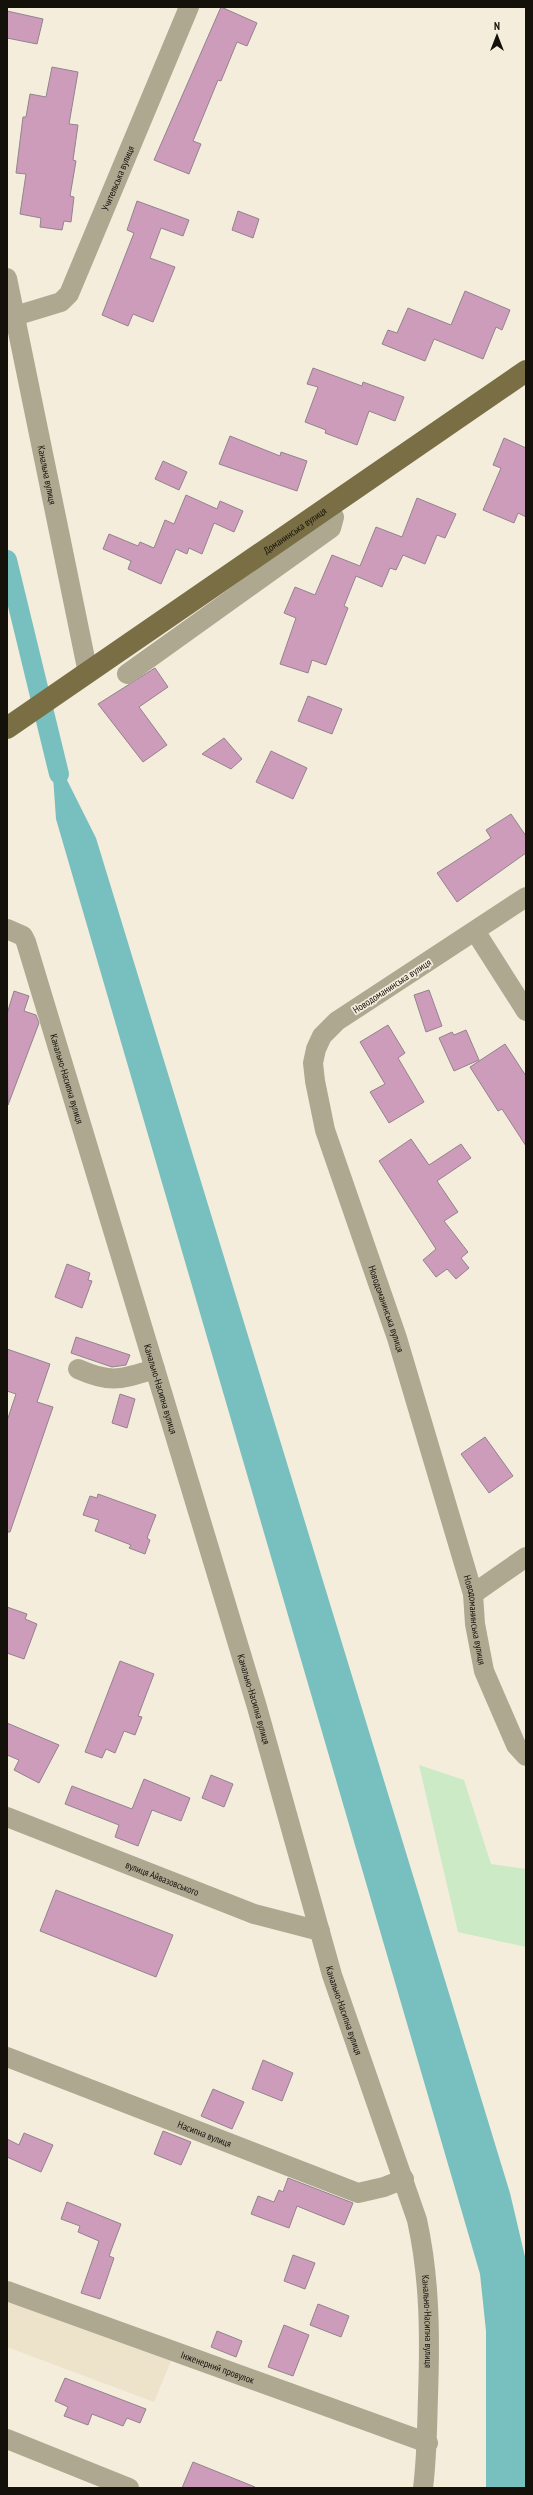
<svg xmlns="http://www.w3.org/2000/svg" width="533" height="2495" font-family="'PT Sans Narrow',sans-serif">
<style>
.built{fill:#ede3cb}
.green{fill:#cbeac5}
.water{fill:#78c0bf}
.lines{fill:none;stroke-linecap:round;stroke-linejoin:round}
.canal{stroke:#78c0bf;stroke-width:20}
.building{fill:#cd9cbb;stroke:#93838d}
.minor{stroke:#aea891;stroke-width:20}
.major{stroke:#796e44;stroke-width:22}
.labels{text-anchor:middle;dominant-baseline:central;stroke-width:3.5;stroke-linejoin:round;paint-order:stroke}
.street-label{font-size:10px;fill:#14110b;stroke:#f4eddc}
</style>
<rect width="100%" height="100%" fill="#f4eddc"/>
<!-- built -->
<path class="built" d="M7,2295L171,2361L154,2402L7,2347Z"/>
<!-- green -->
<path class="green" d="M419,1765L464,1780L491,1864L526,1869V1947L458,1932Z"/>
<!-- water -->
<path class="water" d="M51,748L96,838L510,2193L526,2261V2488H486V2331L480,2274L56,819Z"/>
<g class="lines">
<!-- canal -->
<path class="canal" d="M7,560L59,774"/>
</g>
<!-- building -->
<g class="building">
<path d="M221,7L257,23L247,46L237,42L221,81L218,80L193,141L201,144L189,174L154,160Z"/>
<path d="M7,11L43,19L37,44L7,38Z"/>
<path d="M52,67L78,72L69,124L78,125L73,160L76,161L70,196L74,197L71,222L64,221L62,230L40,227L41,218L20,214L26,174L16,173L23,117H26L30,94L46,97Z"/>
<path d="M137,201L189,220L183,236L161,228L150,258L175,267L153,322L133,314L128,326L102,315L134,233L127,230Z"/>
<path d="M238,211L259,219L253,238L232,230Z"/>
<path d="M465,291L510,310L502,330L496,327L483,359L434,339L425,361L382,344L388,330L397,333L408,308L451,325Z"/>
<path d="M313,368L362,386L363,382L404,397L395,421L369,411L357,445L325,433L326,430L305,422L318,387L307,384Z"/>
<path d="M230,436L280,456L281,452L307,461L297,491L219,464Z"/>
<path d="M504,438L526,448V517L518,513L514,523L483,510L501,468L493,465Z"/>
<path d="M163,461L187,472L179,490L155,479Z"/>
<path d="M186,495L217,509L220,501L243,511L234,532L214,523L202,554L189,548L187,554L176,549L161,584L128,569L131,561L103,549L109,534L138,546L140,542L154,548L165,520L174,524Z"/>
<path d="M417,498L456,514L445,538L437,535L425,564L403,555L396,570L390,568L382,587L356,576L344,606L348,608L326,665L312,660L308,673L280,664L296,618L284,613L295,587L315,595L332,555L360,566L376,527L402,537Z"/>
<path d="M155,668L168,687L139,707L167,745L143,762L98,704Z"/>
<path d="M308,696L342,709L332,734L298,721Z"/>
<path d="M224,738L242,759L231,769L202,754Z"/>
<path d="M271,751L307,768L293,799L256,782Z"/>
<path d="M511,814L526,836V853L457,902L437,873L491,838L486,830Z"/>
<path d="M429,990L442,1026L426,1032L414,995Z"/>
<path d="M14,991L29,996L24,1011L36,1015L39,1023L8,1105L7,1014Z"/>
<path d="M388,1025L405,1053L398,1058L424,1102L389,1123L370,1092L385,1084L360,1042Z"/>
<path d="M466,1030L479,1060L454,1071L439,1038L452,1032L454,1035Z"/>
<path d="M505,1044L526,1076V1146L502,1109L498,1111L470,1067Z"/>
<path d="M411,1139L429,1165L461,1144L471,1158L437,1181L458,1212L444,1221L468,1252L461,1258L469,1268L456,1279L447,1269L436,1277L423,1260L436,1249L379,1161Z"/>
<path d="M67,1264L90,1273L88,1280L92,1281L82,1308L55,1297Z"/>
<path d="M76,1337L130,1355L126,1365L112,1367L71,1353Z"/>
<path d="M7,1349L50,1364L37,1402L53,1407L10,1532H7V1421L16,1394L7,1391Z"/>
<path d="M120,1394L135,1399L127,1428L112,1423Z"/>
<path d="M485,1437L513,1476L489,1493L461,1454Z"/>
<path d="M98,1494L156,1515L147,1538L150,1540L145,1554L129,1548L131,1545L95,1531L99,1520L83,1515L90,1496L97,1498Z"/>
<path d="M7,1607L27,1614L25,1619L37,1624L24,1659L7,1653Z"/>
<path d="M120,1661L154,1674L138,1716L142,1717L135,1735L124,1731L115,1753L106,1749L102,1758L85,1752Z"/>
<path d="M7,1723L59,1745L39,1783L14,1770L19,1760L7,1755Z"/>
<path d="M211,1775L233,1784L224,1807L202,1798Z"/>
<path d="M144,1779L190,1798L181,1821L152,1810L138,1846L115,1837L119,1825L65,1804L72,1786L132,1809Z"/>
<path d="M56,1890L173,1935L156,1977L40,1931Z"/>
<path d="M263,2060L293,2073L282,2101L252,2089Z"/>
<path d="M213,2089L244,2102L232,2129L201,2116Z"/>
<path d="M163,2131L191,2142L181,2165L154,2154Z"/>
<path d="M24,2133L53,2145L41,2172L7,2157V2139L19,2145Z"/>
<path d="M288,2178L353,2203L344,2225L297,2206L289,2228L251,2214L258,2196L274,2202L279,2190L283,2192Z"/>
<path d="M67,2202L121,2224L109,2256L114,2258L100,2299L81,2293L99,2241L78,2232L80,2226L61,2219Z"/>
<path d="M293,2255L315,2263L305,2289L284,2281Z"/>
<path d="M318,2304L349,2316L341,2337L310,2325Z"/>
<path d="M284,2325L309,2335L293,2376L268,2367Z"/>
<path d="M217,2331L242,2341L236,2357L211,2347Z"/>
<path d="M65,2378L146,2409L140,2423L127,2418L123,2426L92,2414L88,2425L64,2416L68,2407L55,2401Z"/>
<path d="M193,2462L255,2487V2488H182Z"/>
</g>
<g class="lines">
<!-- minor -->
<g class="minor">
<path id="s1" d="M7,278L88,673"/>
<path id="s2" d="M15,316L61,302L69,294L189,7"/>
<path d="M127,674L331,528L334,517L329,508"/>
<path id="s3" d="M526,897L337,1021L322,1036L316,1049L313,1063L315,1081L325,1130L397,1338L473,1594L475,1624L484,1671L516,1745L526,1756"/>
<path id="s4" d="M7,929L23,936L26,942L257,1707L332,1975L417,2220C430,2279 430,2337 428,2397C427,2427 427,2457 423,2488"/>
<path d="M475,931L526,1011"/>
<path d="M78,1369C112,1384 121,1379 155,1369"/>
<path d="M473,1594L526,1557"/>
<path id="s5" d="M7,1817L254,1914L320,1931"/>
<path id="s6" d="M7,2057L358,2193L384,2187L404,2179"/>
<path id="s7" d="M7,2291L428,2443"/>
<path d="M7,2439L129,2488"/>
</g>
<!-- major -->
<path class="major" id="s8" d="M7,728L526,371"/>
</g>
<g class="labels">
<!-- street labels -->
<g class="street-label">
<text stroke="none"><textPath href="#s2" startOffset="185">Учительська вулиця</textPath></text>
<text stroke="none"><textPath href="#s1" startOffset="201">Канальна вулиця</textPath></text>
<text stroke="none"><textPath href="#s8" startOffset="349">Доманинська вулиця</textPath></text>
<text transform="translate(392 986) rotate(-33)">Новодоманинська вулиця</text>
<text stroke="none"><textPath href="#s4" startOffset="167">Канально-Насипна вулиця</textPath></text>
<text stroke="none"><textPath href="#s3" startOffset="533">Новодоманинська вулиця</textPath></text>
<text stroke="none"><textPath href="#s4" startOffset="491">Канально-Насипна вулиця</textPath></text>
<text stroke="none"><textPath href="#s3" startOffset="857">Новодоманинська вулиця</textPath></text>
<text stroke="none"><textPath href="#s4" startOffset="815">Канально-Насипна вулиця</textPath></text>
<text stroke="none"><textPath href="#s5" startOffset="167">вулиця Айвазовського</textPath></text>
<text stroke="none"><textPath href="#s4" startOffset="1139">Канально-Насипна вулиця</textPath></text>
<text stroke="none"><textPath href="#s6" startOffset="212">Насипна вулиця</textPath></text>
<text stroke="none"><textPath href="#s4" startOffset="1463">Канально-Насипна вулиця</textPath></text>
<text stroke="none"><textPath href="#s7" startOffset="224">Інженерний провулок</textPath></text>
</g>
</g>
<!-- border -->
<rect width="533" height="2495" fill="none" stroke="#14110b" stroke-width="16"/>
<!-- north arrow -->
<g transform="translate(497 36)" stroke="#f4eddc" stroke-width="3" paint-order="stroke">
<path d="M0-3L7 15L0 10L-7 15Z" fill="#14110b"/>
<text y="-6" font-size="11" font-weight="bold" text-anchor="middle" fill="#14110b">N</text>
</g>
</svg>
